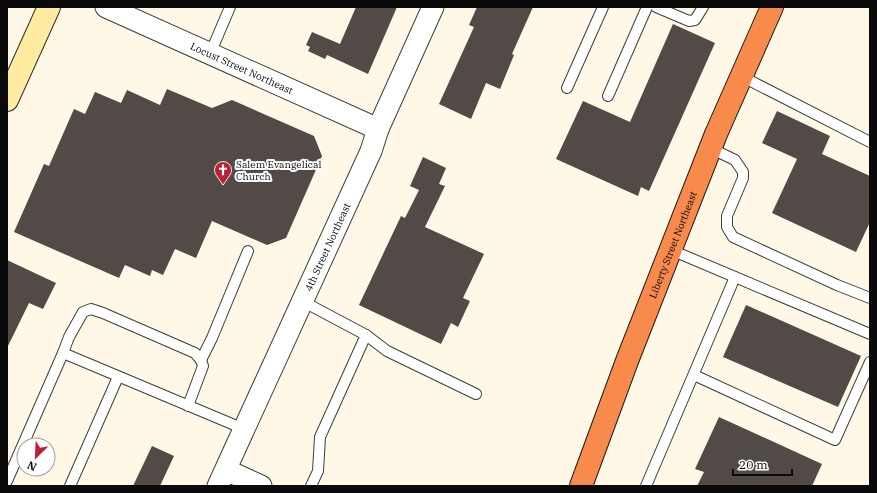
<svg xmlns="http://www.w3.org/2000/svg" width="877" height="493" font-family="'IBM Plex Serif',serif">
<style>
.building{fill:#524a46}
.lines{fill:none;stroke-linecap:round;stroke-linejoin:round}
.lane-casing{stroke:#3d3d3d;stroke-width:12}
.street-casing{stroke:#3d3d3d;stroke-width:23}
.secondary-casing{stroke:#2c2c2c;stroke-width:24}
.highway-casing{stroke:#1b1b1b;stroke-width:24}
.lane{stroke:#fff;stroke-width:10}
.street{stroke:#fff;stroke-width:21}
.secondary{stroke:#ffeca1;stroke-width:22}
.highway{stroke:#f88b4c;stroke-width:22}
.labels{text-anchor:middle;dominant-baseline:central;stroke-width:4;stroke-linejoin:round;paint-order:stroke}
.street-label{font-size:10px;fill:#0a0a0a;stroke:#fff}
.poi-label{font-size:10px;fill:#0a0a0a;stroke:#fff;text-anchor:start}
</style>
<rect width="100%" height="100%" fill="#fff8e6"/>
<!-- building -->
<g class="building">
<path d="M356,7H397L368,74L327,55L325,59L308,51L310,47L306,45L312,32L340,44Z"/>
<path d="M477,7H533L512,54L514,55L500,89L486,83L471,119L439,104L474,27L469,25Z"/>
<path d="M673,24L715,43L649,191L641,187L638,196L556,159L583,101L630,122Z"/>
<path d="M167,89L212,108L232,100L314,136L322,156L286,238L267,245L212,221L196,258L175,249L163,275L152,270L150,276L125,265L119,278L14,232L44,164L49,166L74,109L85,114L95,92L121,103L127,90L160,105Z"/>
<path d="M777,111L830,136L822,154L870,176V222L856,252L772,213L797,159L762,143Z"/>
<path d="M423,157L446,168L439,184L445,186L425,227L484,254L463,298L470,301L458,327L451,323L441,344L359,305L401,216L405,218L419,190L410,186Z"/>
<path d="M7,260L56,283L43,309L29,303L7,348Z"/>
<path d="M746,305L861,356L838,407L723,357Z"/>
<path d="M719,417L822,464L812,486H697L704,472L695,469Z"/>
<path d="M152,446L174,456L160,486H133Z"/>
</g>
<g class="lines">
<defs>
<g id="lane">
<path d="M656,7L689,21L695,20L703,7"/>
<path d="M210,54L230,7"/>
<path d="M741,76L870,142"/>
<path d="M567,88L603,7"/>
<path d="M608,96L647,7"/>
<path d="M710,148L735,160L743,172V178L727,216V227L733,237L837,285L870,298"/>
<path d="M671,250L870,334"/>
<path d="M302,301L366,335L320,437L318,471L311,486"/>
<path d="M366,335L387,351L476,394"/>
<path d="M201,360L212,338L248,251"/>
<path d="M694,375L835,440L870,362"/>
<path d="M188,406L203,366L201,360L195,353L103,313L91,309L83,312L69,337L63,353L244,429"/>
<path d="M7,481L63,353"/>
<path d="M70,486L118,377"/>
<path d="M646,486L735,277"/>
</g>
<g id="street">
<path id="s1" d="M106,7L378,129"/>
<path d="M226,470L261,486"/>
<path id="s2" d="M218,486L371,151L378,129L433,7"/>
</g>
<path id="secondary" d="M7,100L49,7"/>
<g id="highway">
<path id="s3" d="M581,486L627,361L716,134L772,7"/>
</g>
</defs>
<!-- lane casing -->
<use href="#lane" class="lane-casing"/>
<!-- street casing -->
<use href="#street" class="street-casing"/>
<!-- secondary casing -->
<use href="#secondary" class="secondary-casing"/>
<!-- highway casing -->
<use href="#highway" class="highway-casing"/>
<!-- lane -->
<use href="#lane" class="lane"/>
<!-- street -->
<use href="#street" class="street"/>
<!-- secondary -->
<use href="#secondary" class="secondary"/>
<!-- highway -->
<use href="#highway" class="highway"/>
</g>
<!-- icons -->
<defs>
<symbol id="church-pin" viewBox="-11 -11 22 30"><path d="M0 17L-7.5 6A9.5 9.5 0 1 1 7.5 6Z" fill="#bb2136" stroke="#fff"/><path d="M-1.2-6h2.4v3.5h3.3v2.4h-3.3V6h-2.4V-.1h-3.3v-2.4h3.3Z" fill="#fff"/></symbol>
</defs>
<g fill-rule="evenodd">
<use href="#church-pin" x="213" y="160" width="20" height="27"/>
</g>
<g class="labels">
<!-- street labels -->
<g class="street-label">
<text stroke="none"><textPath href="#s1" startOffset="149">Locust Street Northeast</textPath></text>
<text stroke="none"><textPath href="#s3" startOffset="258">Liberty Street Northeast</textPath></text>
<text stroke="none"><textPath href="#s2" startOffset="263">4th Street Northeast</textPath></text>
</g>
<!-- poi labels -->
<g class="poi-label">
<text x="236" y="164">Salem Evangelical<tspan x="236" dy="12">Church</tspan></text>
</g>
</g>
<!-- border -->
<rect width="877" height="493" fill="none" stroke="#0a0a0a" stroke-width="16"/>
<!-- north arrow -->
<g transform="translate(36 457) rotate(204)"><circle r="19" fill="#ffffff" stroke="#9d9d9d"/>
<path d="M0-3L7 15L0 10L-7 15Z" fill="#bb2136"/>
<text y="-6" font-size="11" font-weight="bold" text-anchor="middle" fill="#0a0a0a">N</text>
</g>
<!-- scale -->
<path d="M733 469v6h59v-6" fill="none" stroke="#0a0a0a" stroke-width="2"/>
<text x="739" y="469" font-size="12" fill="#0a0a0a" stroke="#ffffff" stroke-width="3" paint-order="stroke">20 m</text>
</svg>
